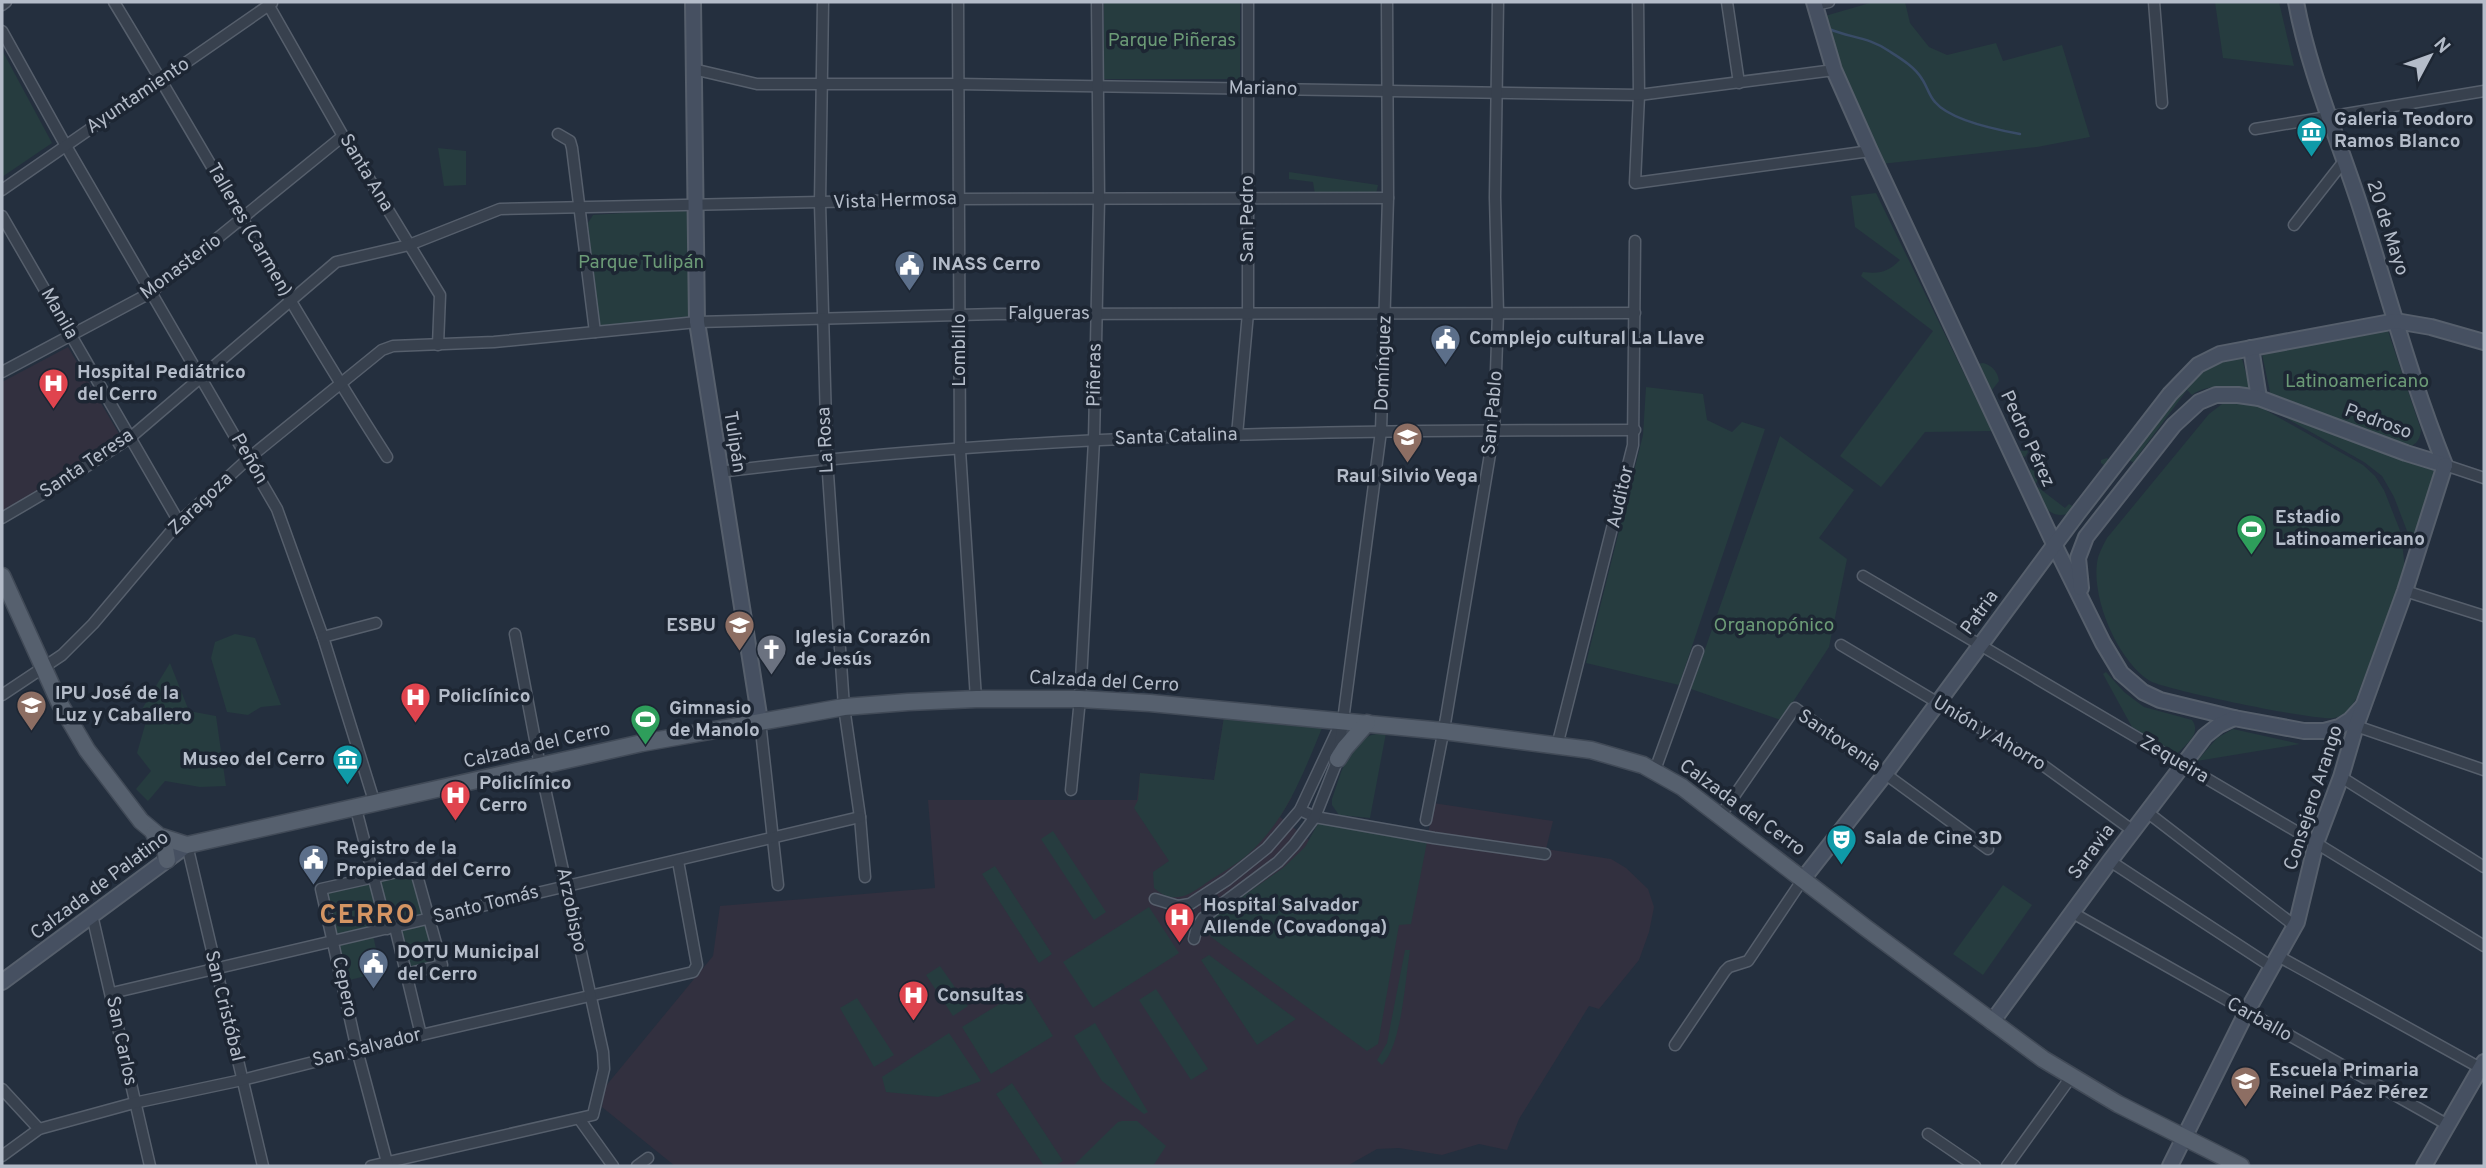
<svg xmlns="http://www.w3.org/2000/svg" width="2486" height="1168" font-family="Overpass,sans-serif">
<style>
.medical{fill:#32303f}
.green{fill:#263c3f}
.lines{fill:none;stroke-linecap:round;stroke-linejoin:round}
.stream{stroke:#394c67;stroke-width:2.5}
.street-casing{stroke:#565f6c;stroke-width:13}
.secondary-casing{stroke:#565f6c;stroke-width:18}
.primary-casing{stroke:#414a57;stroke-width:19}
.street{stroke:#38414e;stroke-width:10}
.secondary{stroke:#465061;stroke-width:14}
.primary{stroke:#56606e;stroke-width:16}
.labels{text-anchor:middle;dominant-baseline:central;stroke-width:7;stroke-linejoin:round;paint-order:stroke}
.park-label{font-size:19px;fill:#6b9a76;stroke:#1d2633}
.street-label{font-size:19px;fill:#b4bcc9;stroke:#1d2633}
.poi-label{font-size:19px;font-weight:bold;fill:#b4bcc9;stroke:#1d2633;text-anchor:start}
.district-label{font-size:26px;font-weight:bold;letter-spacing:2px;fill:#d59563;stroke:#1d2633}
</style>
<rect width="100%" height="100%" fill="#242f3e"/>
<!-- medical -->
<g class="medical">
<path d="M68,347L122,439L2,512V382Z"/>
<path d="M1224,717L1292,797L1280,817L1309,840L1320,820L1427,842L1433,803L1553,821L1546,849L1611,859L1626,868L1648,889L1654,907L1649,932L1639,960L1599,1009L1589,1006L1519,1119L1507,1150L1479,1144L1442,1155L1399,1148L1377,1149L1347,1166H675L602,1107L605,1087L713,956L720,906L935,888L928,800H1137L1140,773L1214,780Z"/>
</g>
<!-- green -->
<g class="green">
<rect x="1104" y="2" width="136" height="77"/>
<path d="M1873,2H1905L1910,23L1929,47L1947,55L1996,43L2003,61L2062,45L2090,137L2037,147L1881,164L1841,69L1825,16Z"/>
<path d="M2215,2H2279L2294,66L2223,58Z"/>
<path d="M2,50L52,143L2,177Z"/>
<path d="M438,148L466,151V185L444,186Z"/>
<path d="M1289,172L1378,185L1376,194H1315L1313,182L1289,179Z"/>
<path d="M1876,193L1992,431L1925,432L1881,487L1840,456L1933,331L1861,276L1863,272C1880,274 1888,272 1900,260L1855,227L1851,196Z"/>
<path d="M683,209L690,215L688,316L682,320L603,328L599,325L588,223L593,215Z"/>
<path d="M2387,328L2421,430C2420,439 2417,444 2409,447L2271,397L2262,354Z"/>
<path d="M2241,355L2251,392C2233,387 2208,383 2192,395L2187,390L2137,457L2139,459L2136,464L2129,460L2190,382L2212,366Z"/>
<path d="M1983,363C1992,365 1998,372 1999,381L1992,390L2019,450L2023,451L2026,448L2028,452L2025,457L2018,455L1978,364Z"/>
<path d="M1646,387L1703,394L1707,420L1732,432L1742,422L1765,429L1679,685L1586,663L1643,435Z"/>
<path d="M2240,400L2262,408L2363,465L2375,476L2384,490L2401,533L2405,569L2357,697C2352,707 2345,716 2334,718C2319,722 2163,689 2150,681C2118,661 2092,600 2097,563C2098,554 2103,546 2107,538L2209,414L2226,401Z"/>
<path d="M2256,401L2434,470L2436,474L2414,549L2394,497L2382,476L2364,462Z"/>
<path d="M1780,436L1854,490L1819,538L1847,559L1829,647L1781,720L1691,689Z"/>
<path d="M2107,458L2111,462L2071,513C2044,523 2037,493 2027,474L2034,465L2036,468L2034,472L2038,480L2035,485L2065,508L2069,504L2074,507L2105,466L2101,463V460Z"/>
<path d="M235,634L255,638L281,705L261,707L248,715L227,712L211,658L215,642Z"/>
<path d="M170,663L189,711L216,716L226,786L200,787L165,781L148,801L136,789L151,771L137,753L145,725L142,709Z"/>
<path d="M2106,672L2124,692L2144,707L2192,720C2202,734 2186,744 2177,754L2132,727L2103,674Z"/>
<path d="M1224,717L1322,728C1303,774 1285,823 1246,856C1234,866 1219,874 1206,883C1188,896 1173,905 1154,888L1153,872L1169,861L1134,808L1138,800L1140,773L1214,780Z"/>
<path d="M2233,729L2300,744L2197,761L2217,738Z"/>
<path d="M1386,733L1370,818L1339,815L1332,805V799C1342,771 1349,732 1386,733Z"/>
<path d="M1320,820L1427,842L1411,924L1399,925L1378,1044L1367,1051L1211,937L1205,928L1213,917L1283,868L1305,847Z"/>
<path d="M1053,831L1106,912L1094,920L1041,839Z"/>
<path d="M995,866L1052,954L1039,963L982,874Z"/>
<path d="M413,871L438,963L409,970L398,930L373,935L381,972L346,981L324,891Z"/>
<path d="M2003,885L2032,905L1983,975L1953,954Z"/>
<path d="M1149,907L1179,953L1093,1008L1063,962Z"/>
<path d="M1405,950H1410C1405,980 1402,1045 1382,1065L1377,1060L1387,1043Z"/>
<path d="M1209,955L1296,1019L1257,1045L1201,960Z"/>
<path d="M940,966L968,1006L953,1016L926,975Z"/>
<path d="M1024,989L1053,1036L991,1074L962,1027Z"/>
<path d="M1156,989L1208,1069L1191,1080L1139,1000Z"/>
<path d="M857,998L894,1055L874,1067L840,1008Z"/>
<path d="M1095,1023L1148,1112L1144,1114L1102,1081L1074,1036Z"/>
<path d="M949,1033L981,1081L938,1097L886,1092L882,1077Z"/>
<path d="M1012,1083L1063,1161L1055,1166H1044L996,1094Z"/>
<path d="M1122,1121H1137L1166,1146L1153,1166H1073L1118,1122Z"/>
</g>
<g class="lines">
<!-- stream -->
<path class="stream" d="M1829,29C1851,38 1869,37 1889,51C1900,58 1915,67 1922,79C1927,86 1929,96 1935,102C1950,120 1998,130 2020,134"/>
<defs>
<g id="street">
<path d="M114,2C206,153 291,308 387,457"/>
<path d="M823,2L820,203L827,459L844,707L860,817L865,877"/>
<path d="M958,2L960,450L976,699"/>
<path d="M1638,2L1639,95L1635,183L1870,151"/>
<path d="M1727,2L1739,83"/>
<path d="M2154,2L2162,103"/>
<path d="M2,5L6,2"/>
<path d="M1815,5L1829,2"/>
<path d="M269,6L343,136L440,295L438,345"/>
<path d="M2,31L66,146L277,509L323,637L375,804"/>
<path d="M693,69L757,84H959L1639,95L1834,70"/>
<path d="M2255,129L2484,91"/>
<path d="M558,134L570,141L572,148L595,332"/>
<path d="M2,190L272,3"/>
<path d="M2,216L179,522"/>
<path d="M2294,225L2344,161"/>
<path d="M2,372L150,293L343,136"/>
<path d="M1237,435L1248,313V2"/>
<path d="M2445,465L2484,478"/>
<path d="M719,472C1022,434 1329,430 1635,430"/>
<path d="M2,518L58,485L131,437L336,262L409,245L500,209L960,199L1388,198"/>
<path d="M1863,576L2316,843L2484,946"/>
<path d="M2405,591L2484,616"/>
<path d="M323,637L376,623"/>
<path d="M1841,645L2044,766L2132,830"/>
<path d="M2,695L62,655L93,624L179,522L249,458L382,350L393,346L494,342L697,322L996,314L1635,313"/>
<path d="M760,721L778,885"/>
<path d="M2356,726L2484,770"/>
<path d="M1557,746L1633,445L1635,241"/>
<path d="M1655,770L1698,651"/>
<path d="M2341,777L2484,867"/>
<path d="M1071,790L1080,699L1094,440L1099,199L1097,2"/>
<path d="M356,809L387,929"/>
<path d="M1300,810L1315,817L1434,838L1545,854"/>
<path d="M2147,812L2295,926"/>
<path d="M1721,815L1795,708L1988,849"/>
<path d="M1426,820L1446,718L1494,430L1498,313L1495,197L1498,2"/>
<path d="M187,845L263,1166"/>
<path d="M2110,861L2272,967"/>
<path d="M1155,899L1178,906L1190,904L1227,880L1267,848L1300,810L1339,727"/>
<path d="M2071,912L2448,1125"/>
<path d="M92,915L150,1166"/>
<path d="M395,927L421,1035"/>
<path d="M1194,939L1197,927L1203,918L1278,862L1294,845L1315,817L1338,759L1381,431L1388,198L1387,2"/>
<path d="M2278,956L2484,1070"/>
<path d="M112,993L860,817"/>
<path d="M1675,1045L1725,971L1729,967L1748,961L1803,879"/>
<path d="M2,1089L39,1129"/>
<path d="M580,1120L613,1166"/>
<path d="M1928,1134L1975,1166"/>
<path d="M2,1156L39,1129L134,1103L242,1080L421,1035L693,972L697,965L678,861"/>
<path d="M371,1166L593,1115L604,1069L603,1052L540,766L515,634"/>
<path d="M388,1166L357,1050L321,889L415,868L442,965L406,974"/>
<path d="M637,1166L648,1158"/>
<path d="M2007,1166L2071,1077"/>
</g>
<g id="secondary">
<path d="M693,2L697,322L760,721"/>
<path d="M1814,2L1834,70L1870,151L2055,546L2103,643L2121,673L2143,692L2160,700L2234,718L2304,731H2324L2339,727L2350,720L2363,706"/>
<path d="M2296,2C2309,72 2338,138 2360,206C2388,293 2411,381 2445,465"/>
<path d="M2251,348L2259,398"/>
<path d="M2081,588L2078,558L2086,537L2174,425L2199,402L2216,395H2238L2259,398L2406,453L2445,465"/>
<path d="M1803,879L1886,773L2078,513L2170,394L2198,365L2220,354L2396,321L2431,327L2484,342"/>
<path d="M2,982L187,845"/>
<path d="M1992,1022L2110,861L2205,736L2219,725L2234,718"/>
<path d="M2170,1166L2246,1013L2297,922L2316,843L2341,777L2356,726L2405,591L2445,465"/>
<path d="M2424,1166L2484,1062"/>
</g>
<g id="primary">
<path d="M2,576L60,704L87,750L141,821L159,836L187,845L642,743L844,707L908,702L976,699H1080L1150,703L1443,731L1591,750L1643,765L1682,787L1866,928L2043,1059L2118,1104L2241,1166"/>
<path d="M1338,759L1345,748L1367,723"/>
<path d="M154,834L165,848L167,860"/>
</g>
</defs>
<!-- street casing -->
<use href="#street" class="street-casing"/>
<!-- secondary casing -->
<use href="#secondary" class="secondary-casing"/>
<!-- primary casing -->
<use href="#primary" class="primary-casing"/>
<!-- street -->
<use href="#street" class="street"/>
<!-- secondary -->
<use href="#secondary" class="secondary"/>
<!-- primary -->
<use href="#primary" class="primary"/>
</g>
<!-- icons -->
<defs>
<symbol id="museum-pin" viewBox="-11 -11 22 30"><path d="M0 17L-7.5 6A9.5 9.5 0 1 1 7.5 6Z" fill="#0f9aa8" stroke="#1d2633"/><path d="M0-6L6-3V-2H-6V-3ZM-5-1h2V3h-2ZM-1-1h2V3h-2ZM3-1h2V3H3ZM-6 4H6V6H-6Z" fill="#fff"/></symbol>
<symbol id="civic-pin" viewBox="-11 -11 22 30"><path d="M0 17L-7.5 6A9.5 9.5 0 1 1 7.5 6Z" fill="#5c6f8a" stroke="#1d2633"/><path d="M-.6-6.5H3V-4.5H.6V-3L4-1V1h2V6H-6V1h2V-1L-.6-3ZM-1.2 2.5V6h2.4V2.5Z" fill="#fff"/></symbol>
<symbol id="hospital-pin" viewBox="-11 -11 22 30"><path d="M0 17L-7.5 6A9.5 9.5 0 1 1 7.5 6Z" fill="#e0444e" stroke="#1d2633"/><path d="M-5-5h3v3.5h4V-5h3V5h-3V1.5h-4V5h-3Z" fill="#fff"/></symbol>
<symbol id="school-pin" viewBox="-11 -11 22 30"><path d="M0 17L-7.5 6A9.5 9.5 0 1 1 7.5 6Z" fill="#8d6e63" stroke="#1d2633"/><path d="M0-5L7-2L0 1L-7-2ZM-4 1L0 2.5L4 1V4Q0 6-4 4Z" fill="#fff"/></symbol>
<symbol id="stadium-pin" viewBox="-11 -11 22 30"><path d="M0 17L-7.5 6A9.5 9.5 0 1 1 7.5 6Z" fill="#2e9e5b" stroke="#1d2633"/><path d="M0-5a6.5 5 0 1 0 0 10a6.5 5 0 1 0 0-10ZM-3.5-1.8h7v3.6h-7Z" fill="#fff"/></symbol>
<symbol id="church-pin" viewBox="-11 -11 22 30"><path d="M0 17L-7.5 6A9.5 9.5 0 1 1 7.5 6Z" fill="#6b7280" stroke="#1d2633"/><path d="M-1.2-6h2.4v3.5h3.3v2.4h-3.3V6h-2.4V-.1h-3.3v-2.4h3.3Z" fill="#fff"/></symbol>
<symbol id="theatre-pin" viewBox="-11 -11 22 30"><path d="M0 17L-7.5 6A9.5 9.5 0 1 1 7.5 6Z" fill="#0f9aa8" stroke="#1d2633"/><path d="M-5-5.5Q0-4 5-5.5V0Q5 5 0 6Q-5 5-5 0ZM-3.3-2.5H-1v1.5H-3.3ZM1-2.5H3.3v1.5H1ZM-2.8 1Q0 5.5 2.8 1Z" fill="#fff"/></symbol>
</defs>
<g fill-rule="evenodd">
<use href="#museum-pin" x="2294" y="114" width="35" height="47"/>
<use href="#civic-pin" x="892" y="248" width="35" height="47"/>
<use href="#civic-pin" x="1428" y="322" width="35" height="47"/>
<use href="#hospital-pin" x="36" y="366" width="35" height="47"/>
<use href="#school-pin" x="1390" y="420" width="35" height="47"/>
<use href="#stadium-pin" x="2234" y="512" width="35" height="47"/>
<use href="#school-pin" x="722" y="608" width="35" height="47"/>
<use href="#church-pin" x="754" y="632" width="35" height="47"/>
<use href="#hospital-pin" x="398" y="680" width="35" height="47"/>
<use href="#school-pin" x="14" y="688" width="35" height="47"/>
<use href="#stadium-pin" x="628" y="702" width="35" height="47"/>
<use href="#museum-pin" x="330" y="742" width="35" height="47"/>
<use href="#hospital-pin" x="438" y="778" width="35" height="47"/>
<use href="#theatre-pin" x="1824" y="822" width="35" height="47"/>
<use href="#civic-pin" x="296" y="842" width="35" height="47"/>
<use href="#hospital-pin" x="1162" y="900" width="35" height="47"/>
<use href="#civic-pin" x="356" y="946" width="35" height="47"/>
<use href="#hospital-pin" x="896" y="978" width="35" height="47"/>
<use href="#school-pin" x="2228" y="1064" width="35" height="47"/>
</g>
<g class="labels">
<!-- park labels -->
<g class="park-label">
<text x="1172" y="41">Parque Piñeras</text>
<text x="641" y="263">Parque Tulipán</text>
<text x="2357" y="382">Latinoamericano</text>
<text x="1774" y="626">Organopónico</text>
</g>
<!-- street labels -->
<g class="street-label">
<text transform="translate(1263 89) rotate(1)">Mariano</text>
<text transform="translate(138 96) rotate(-34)">Ayuntamiento</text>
<text transform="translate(366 173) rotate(59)">Santa Ana</text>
<text transform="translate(895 201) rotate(-2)">Vista Hermosa</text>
<text transform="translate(1248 219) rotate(-90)">San Pedro</text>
<text transform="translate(2387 228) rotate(72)">20 de Mayo</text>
<text transform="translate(249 230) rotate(60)">Talleres (Carmen)</text>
<text transform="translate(181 267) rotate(-37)">Monasterio</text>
<text transform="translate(59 314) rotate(60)">Manila</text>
<text x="1049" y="314">Falgueras</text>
<text transform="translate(960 350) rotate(-90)">Lombillo</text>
<text transform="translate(1384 363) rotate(-88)">Domínguez</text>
<text transform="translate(1095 375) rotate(-89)">Piñeras</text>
<text transform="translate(1493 413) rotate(-85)">San Pablo</text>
<text transform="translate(2378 422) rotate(20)">Pedroso</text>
<text transform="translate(1176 437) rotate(-2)">Santa Catalina</text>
<text transform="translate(2027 439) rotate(65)">Pedro Pérez</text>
<text transform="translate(826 440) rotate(-93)">La Rosa</text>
<text transform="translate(734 442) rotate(81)">Tulipán</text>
<text transform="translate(249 459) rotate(60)">Peñón</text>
<text transform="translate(87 464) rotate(-34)">Santa Teresa</text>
<text transform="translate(1621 497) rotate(-77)">Auditor</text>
<text transform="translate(201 504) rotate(-44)">Zaragoza</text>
<text transform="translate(1980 613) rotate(-54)">Patria</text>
<text transform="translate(1104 682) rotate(3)">Calzada del Cerro</text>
<text transform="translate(1989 734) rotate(31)">Unión y Ahorro</text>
<text transform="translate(1839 741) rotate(34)">Santovenia</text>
<text transform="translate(537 746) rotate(-13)">Calzada del Cerro</text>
<text transform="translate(2174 760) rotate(30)">Zequeira</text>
<text transform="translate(2314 798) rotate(-72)">Consejero Arango</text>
<text transform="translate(1742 808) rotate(36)">Calzada del Cerro</text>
<text transform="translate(2092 852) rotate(-53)">Saravia</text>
<text transform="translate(100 886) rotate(-37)">Calzada de Palatino</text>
<text transform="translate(486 905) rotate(-14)">Santo Tomás</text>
<text transform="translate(571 910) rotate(78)">Arzobispo</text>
<text transform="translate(344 987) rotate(78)">Cepero</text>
<text transform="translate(224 1006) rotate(76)">San Cristóbal</text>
<text transform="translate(2259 1020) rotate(29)">Carballo</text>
<text transform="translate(121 1041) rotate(78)">San Carlos</text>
<text transform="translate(367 1048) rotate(-14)">San Salvador</text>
</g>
<!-- poi labels -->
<g class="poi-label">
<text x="2334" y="120">Galeria Teodoro<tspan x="2334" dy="22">Ramos Blanco</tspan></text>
<text x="932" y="265">INASS Cerro</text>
<text x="1469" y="339">Complejo cultural La Llave</text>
<text x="77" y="373">Hospital Pediátrico<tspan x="77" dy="22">del Cerro</tspan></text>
<text x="1407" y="477" text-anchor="middle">Raul Silvio Vega</text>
<text x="2275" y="518">Estadio<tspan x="2275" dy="22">Latinoamericano</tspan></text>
<text x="716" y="626" text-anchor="end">ESBU</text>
<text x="795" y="638">Iglesia Corazón<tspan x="795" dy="22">de Jesús</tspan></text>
<text x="55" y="694">IPU José de la<tspan x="55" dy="22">Luz y Caballero</tspan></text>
<text x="438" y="697">Policlínico</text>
<text x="669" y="709">Gimnasio<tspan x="669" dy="22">de Manolo</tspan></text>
<text x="325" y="760" text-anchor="end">Museo del Cerro</text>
<text x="479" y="784">Policlínico<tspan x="479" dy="22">Cerro</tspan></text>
<text x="1864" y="839">Sala de Cine 3D</text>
<text x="336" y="849">Registro de la<tspan x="336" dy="22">Propiedad del Cerro</tspan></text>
<text x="1203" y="906">Hospital Salvador<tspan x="1203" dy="22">Allende (Covadonga)</tspan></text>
<text x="397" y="953">DOTU Municipal<tspan x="397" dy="22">del Cerro</tspan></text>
<text x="937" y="996">Consultas</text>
<text x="2269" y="1071">Escuela Primaria<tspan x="2269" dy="22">Reinel Páez Pérez</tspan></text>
</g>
<!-- district labels -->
<g class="district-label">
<text x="368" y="916">CERRO</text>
</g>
</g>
<!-- border -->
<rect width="2486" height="1168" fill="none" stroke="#b4bcc9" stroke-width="7"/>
<!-- north arrow -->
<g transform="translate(2430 56) rotate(49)" stroke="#1d2633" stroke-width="5" paint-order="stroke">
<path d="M0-5L12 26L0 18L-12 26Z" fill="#b4bcc9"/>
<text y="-10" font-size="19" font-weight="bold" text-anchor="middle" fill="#b4bcc9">N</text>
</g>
</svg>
